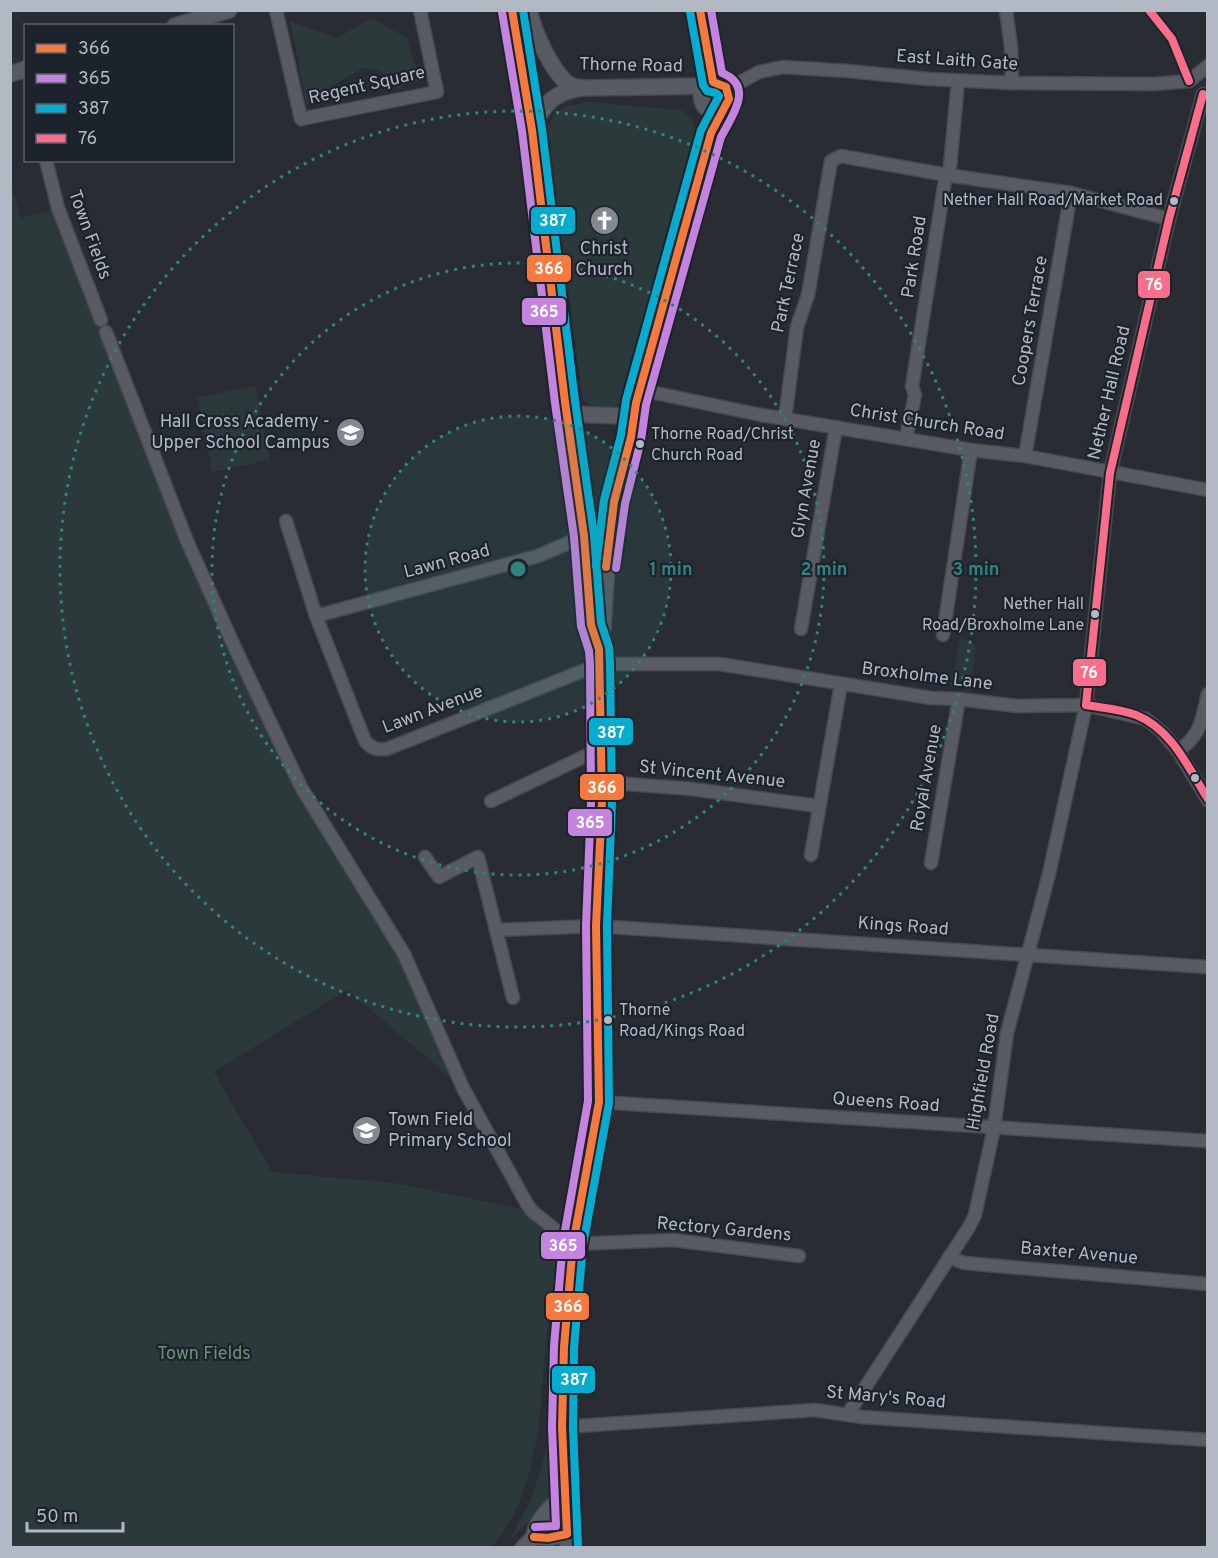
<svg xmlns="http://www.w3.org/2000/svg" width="1218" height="1558" font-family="Overpass,sans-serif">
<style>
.green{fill:#2b393b}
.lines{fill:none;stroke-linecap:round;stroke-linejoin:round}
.minor-casing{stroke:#46494e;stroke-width:15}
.tertiary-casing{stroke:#46494e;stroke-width:18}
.minor{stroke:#585b62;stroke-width:12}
.tertiary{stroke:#585b62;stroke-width:15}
.bus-1-casing{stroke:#1d232d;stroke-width:12}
.bus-2-casing{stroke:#1d232d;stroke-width:12}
.bus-3-casing{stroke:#1d232d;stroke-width:12}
.bus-4-casing{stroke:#1d232d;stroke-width:12}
.bus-1{stroke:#f6793e;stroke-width:8}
.bus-2{stroke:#c483df;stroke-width:8}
.bus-3{stroke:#06acd0;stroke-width:8}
.bus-4{stroke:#fb6d88;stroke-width:8}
.ring{fill:none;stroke:#30837f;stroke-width:3;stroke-dasharray:3 6}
.bus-dot{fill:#b3b9c4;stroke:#1d232d;stroke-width:2}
.labels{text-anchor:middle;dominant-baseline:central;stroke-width:4.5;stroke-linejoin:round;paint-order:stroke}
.bus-label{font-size:16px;fill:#b3b9c4;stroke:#1d232d;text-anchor:end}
.street-label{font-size:18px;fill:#b3b9c4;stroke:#1d232d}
.poi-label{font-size:18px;fill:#b3b9c4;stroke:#1d232d}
.park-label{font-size:18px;fill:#6d9277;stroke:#1d232d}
.centre{fill:#30837f;stroke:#1d232d;stroke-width:3}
.ring-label{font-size:18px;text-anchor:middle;font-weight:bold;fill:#30837f;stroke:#1d232d;stroke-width:4.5;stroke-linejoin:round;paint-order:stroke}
.line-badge{stroke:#1d232d;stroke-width:2}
.badge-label{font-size:16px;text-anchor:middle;font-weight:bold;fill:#fff}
</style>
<rect width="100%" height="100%" fill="#292d33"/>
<!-- green -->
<g class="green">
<path d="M371,18L407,38L420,80L399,88L381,71L363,68L334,85L307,105L290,21L337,38Z"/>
<path d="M589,102L681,110C692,118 695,124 697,138L625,397L617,405L600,410L583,400L547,134C553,106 564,106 589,102Z"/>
<path d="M11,185L21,218L58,208L187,541L301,787L404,954L463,1088L347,990L214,1072L272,1172L395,1183L532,1211L573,1244C567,1259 557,1275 553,1291C536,1375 552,1477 492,1547L11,1548Z"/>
<path d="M255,386L270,460L212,472L197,397Z"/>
<path d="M960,639L971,641L976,647L969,691L965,690L963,686L950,687Z"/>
<path d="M551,1402L553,1406C554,1430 559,1469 553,1491C549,1506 520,1529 509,1541L532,1497L545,1454Z"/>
</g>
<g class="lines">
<defs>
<g id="minor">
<path d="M276,10L301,119L437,92L420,10"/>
<path d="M700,10L713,82"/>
<path d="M1006,10L1011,47L1012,83"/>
<path d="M1189,81L1208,66"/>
<path d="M728,89L759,72L783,67L848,71L929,79L1012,83L1154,84L1189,81"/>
<path d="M46,160L58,208L101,320"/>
<path d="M106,332L187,541L235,648L301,787L404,954L463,1088L527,1204L532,1211L573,1244L673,1240L799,1256"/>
<path d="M641,390L761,415L971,450L1025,456L1208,490"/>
<path d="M785,418L797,327L808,295L831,161L841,156L947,175L1071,193L1169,219"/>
<path d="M906,438L915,395L912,386L945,181L950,167L958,81"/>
<path d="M1025,456L1071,193"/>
<path d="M286,521L316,616L365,741C372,749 377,750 387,749L600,664H720L931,698L959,699L1017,706L1086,705L1146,719L1161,731L1178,751L1208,800"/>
<path d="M316,616L538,556L584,536"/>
<path d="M801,629L836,427"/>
<path d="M943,635L971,450"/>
<path d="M1178,751C1202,734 1201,721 1208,694"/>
<path d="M602,782L692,789L818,806"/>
<path d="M491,801L600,749"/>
<path d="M811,855L841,684"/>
<path d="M425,857L439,877L478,857L513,998"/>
<path d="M931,863L959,699"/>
<path d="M496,930L596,926L1208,967"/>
<path d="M599,1102L1208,1141"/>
<path d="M949,1257L964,1263L1208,1284"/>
<path d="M848,1414L969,1227L975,1215L994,1128L1007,1033L1049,874L1086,705L1110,473L1169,219L1203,94"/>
<path d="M562,1427L815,1410L862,1417L1208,1440"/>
</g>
<g id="tertiary">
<path d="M512,10L532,130L565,402L584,536L591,625L599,649L600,664L602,801L596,926L599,1102L573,1244L564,1347L562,1427L568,1548"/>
<path d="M529,10C533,31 552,71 568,84C573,87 577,87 582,88L705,86"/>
<path d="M175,26L229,10"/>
<path d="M10,74L26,69"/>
<path d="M532,130C542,105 554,92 581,88"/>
<path d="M567,414L623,416L636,403"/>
<path d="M599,646L603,627L609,534L616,494L636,417V403L711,133C717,121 744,85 717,82C693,79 698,122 724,108"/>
<path d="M534,1537L548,1538L567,1534"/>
<path d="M523,1548L534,1537C535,1520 553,1505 565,1495"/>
</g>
</defs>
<!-- minor casing -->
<use href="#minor" class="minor-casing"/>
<!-- tertiary casing -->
<use href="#tertiary" class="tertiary-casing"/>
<!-- minor -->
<use href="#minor" class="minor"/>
<!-- tertiary -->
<use href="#tertiary" class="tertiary"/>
<defs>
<g id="bus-1">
<path d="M512,10L532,130L565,402L584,536L591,625L599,649L602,801L596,926L599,1102L573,1244L564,1347L562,1427L567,1534L548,1538L534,1537"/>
<path d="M606,567L614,502L631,437L636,403L711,133L729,99L726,87L713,82L700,10"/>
</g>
<g id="bus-2">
<path d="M502,12L522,131L555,403L574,537L581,626L589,651L590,664L591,801L586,926L588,1101L563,1242L554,1346L552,1427L556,1526L535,1527"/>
<path d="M616,568L625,504L641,440L646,405L721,137C732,116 755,86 722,73L711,10"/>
</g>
<g id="bus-3">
<path d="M523,10L542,129L575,401L594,535L601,623L609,647L610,664L612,801L607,926L609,1103L583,1245L574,1348L573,1427L578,1547"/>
<path d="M596,566L604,500L621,435L626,400L701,130L719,96L716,93L707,91L703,85L690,12"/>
</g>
<g id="bus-4">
<path d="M1149,10L1172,39L1189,81"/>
<path d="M1203,94L1169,219L1110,473L1086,705C1103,708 1120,709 1136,715C1172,729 1189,769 1208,799"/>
</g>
</defs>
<!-- bus-1 casing -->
<use href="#bus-1" class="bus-1-casing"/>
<!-- bus-2 casing -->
<use href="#bus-2" class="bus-2-casing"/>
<!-- bus-3 casing -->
<use href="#bus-3" class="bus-3-casing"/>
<!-- bus-4 casing -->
<use href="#bus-4" class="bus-4-casing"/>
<!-- bus-1 -->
<use href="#bus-1" class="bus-1"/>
<!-- bus-2 -->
<use href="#bus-2" class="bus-2"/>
<!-- bus-3 -->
<use href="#bus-3" class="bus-3"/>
<!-- bus-4 -->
<use href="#bus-4" class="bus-4"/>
</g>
<!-- distance rings -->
<circle cx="518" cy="569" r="153" fill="#30837f" fill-opacity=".12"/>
<g class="ring">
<circle cx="518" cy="569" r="153"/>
<circle cx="518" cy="569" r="306"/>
<circle cx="518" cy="569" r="458"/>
</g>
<!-- icons -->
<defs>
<symbol id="church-disc" viewBox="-11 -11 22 22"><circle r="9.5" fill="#838891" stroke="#1d232d"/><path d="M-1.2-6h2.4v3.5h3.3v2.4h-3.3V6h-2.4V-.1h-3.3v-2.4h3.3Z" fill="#fff"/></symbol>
<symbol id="school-disc" viewBox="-11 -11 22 22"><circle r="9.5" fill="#838891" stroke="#1d232d"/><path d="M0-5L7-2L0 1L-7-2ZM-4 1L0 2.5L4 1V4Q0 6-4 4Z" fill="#fff"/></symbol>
</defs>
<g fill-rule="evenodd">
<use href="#church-disc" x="588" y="204" width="33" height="33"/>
<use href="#school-disc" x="334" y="416" width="33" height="33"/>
<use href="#school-disc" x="350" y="1114" width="33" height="33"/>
</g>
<!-- markers -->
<g class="bus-dot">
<circle cx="1174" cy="201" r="5"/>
<circle cx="640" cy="444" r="5"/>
<circle cx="1095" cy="614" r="5"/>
<circle cx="1195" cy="778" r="5"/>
<circle cx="608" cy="1020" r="5"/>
</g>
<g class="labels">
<!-- bus labels -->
<g class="bus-label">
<text x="1163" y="201">Nether Hall Road/Market Road</text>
<text x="651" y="435" text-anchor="start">Thorne Road/Christ<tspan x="651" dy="21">Church Road</tspan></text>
<text x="1084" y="605">Nether Hall<tspan x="1084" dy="21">Road/Broxholme Lane</tspan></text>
<text x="619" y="1011" text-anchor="start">Thorne<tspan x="619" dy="21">Road/Kings Road</tspan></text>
</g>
<!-- street labels -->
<g class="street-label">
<text transform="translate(957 61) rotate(4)">East Laith Gate</text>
<text transform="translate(631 66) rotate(1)">Thorne Road</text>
<text transform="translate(367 86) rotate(-13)">Regent Square</text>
<text transform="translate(89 235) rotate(70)">Town Fields</text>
<text transform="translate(915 257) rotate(-81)">Park Road</text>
<text transform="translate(789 283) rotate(-78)">Park Terrace</text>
<text transform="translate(1031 321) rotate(-80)">Coopers Terrace</text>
<text transform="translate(1110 393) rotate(-77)">Nether Hall Road</text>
<text transform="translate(927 423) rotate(9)">Christ Church Road</text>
<text transform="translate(807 489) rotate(-80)">Glyn Avenue</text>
<text transform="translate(447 562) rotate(-15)">Lawn Road</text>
<text transform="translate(927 677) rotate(7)">Broxholme Lane</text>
<text transform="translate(433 710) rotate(-21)">Lawn Avenue</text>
<text transform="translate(712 775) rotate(6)">St Vincent Avenue</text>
<text transform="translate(927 778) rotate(-80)">Royal Avenue</text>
<text transform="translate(903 927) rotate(4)">Kings Road</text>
<text transform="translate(984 1072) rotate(-80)">Highfield Road</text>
<text transform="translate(886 1103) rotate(4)">Queens Road</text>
<text transform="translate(724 1230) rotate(5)">Rectory Gardens</text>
<text transform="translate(1079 1254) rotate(5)">Baxter Avenue</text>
<text transform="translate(886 1398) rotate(5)">St Mary's Road</text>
</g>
<!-- poi labels -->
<g class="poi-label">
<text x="604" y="249">Christ<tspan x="604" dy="21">Church</tspan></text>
<text x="330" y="422" text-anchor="end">Hall Cross Academy -<tspan x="330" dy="21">Upper School Campus</tspan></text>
<text x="388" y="1120" text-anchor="start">Town Field<tspan x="388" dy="21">Primary School</tspan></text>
</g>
<!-- park labels -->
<g class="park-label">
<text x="204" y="1354">Town Fields</text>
</g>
</g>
<circle cx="518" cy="569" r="9" class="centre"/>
<g class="ring-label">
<text x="671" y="575">1 min</text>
<text x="824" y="575">2 min</text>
<text x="976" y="575">3 min</text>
</g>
<g class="line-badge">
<rect x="530" y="206" width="46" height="29" rx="6" fill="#06acd0"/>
<rect x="526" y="254" width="46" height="29" rx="6" fill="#f6793e"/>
<rect x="1137" y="270" width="34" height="29" rx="6" fill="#fb6d88"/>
<rect x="521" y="297" width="46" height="29" rx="6" fill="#c483df"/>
<rect x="1072" y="658" width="35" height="29" rx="6" fill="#fb6d88"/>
<rect x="588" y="717" width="46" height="29" rx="6" fill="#06acd0"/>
<rect x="579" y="773" width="46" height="28" rx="6" fill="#f6793e"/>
<rect x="567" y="808" width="46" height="29" rx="6" fill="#c483df"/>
<rect x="540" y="1231" width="46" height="29" rx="6" fill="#c483df"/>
<rect x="545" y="1292" width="45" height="29" rx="6" fill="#f6793e"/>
<rect x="551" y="1365" width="45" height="29" rx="6" fill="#06acd0"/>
</g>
<g class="badge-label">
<text x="553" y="226">387</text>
<text x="549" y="274">366</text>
<text x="1154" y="290">76</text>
<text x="544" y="317">365</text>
<text x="1089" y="678">76</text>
<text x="611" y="738">387</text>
<text x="602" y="793">366</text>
<text x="590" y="828">365</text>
<text x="563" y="1251">365</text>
<text x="568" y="1312">366</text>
<text x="574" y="1385">387</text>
</g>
<!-- border -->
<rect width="1218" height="1558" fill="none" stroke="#b3b9c4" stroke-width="24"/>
<!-- legend -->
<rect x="24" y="24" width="210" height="138" fill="#1d232d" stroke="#595f69" stroke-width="1.5"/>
<rect x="36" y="44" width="30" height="9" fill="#f6793e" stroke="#595f69" stroke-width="1.5"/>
<text x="78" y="54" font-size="18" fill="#b3b9c4">366</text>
<rect x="36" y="74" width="30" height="9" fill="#c483df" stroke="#595f69" stroke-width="1.5"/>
<text x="78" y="84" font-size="18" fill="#b3b9c4">365</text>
<rect x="36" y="104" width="30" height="9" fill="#06acd0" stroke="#595f69" stroke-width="1.5"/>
<text x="78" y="114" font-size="18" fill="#b3b9c4">387</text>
<rect x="36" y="134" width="30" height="9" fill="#fb6d88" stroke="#595f69" stroke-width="1.5"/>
<text x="78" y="144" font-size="18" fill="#b3b9c4">76</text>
<!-- scale -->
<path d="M27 1522v9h96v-9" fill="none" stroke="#b3b9c4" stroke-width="3"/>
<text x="36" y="1522" font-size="18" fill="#b3b9c4" stroke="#1d232d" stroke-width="4.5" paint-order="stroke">50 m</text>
</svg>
